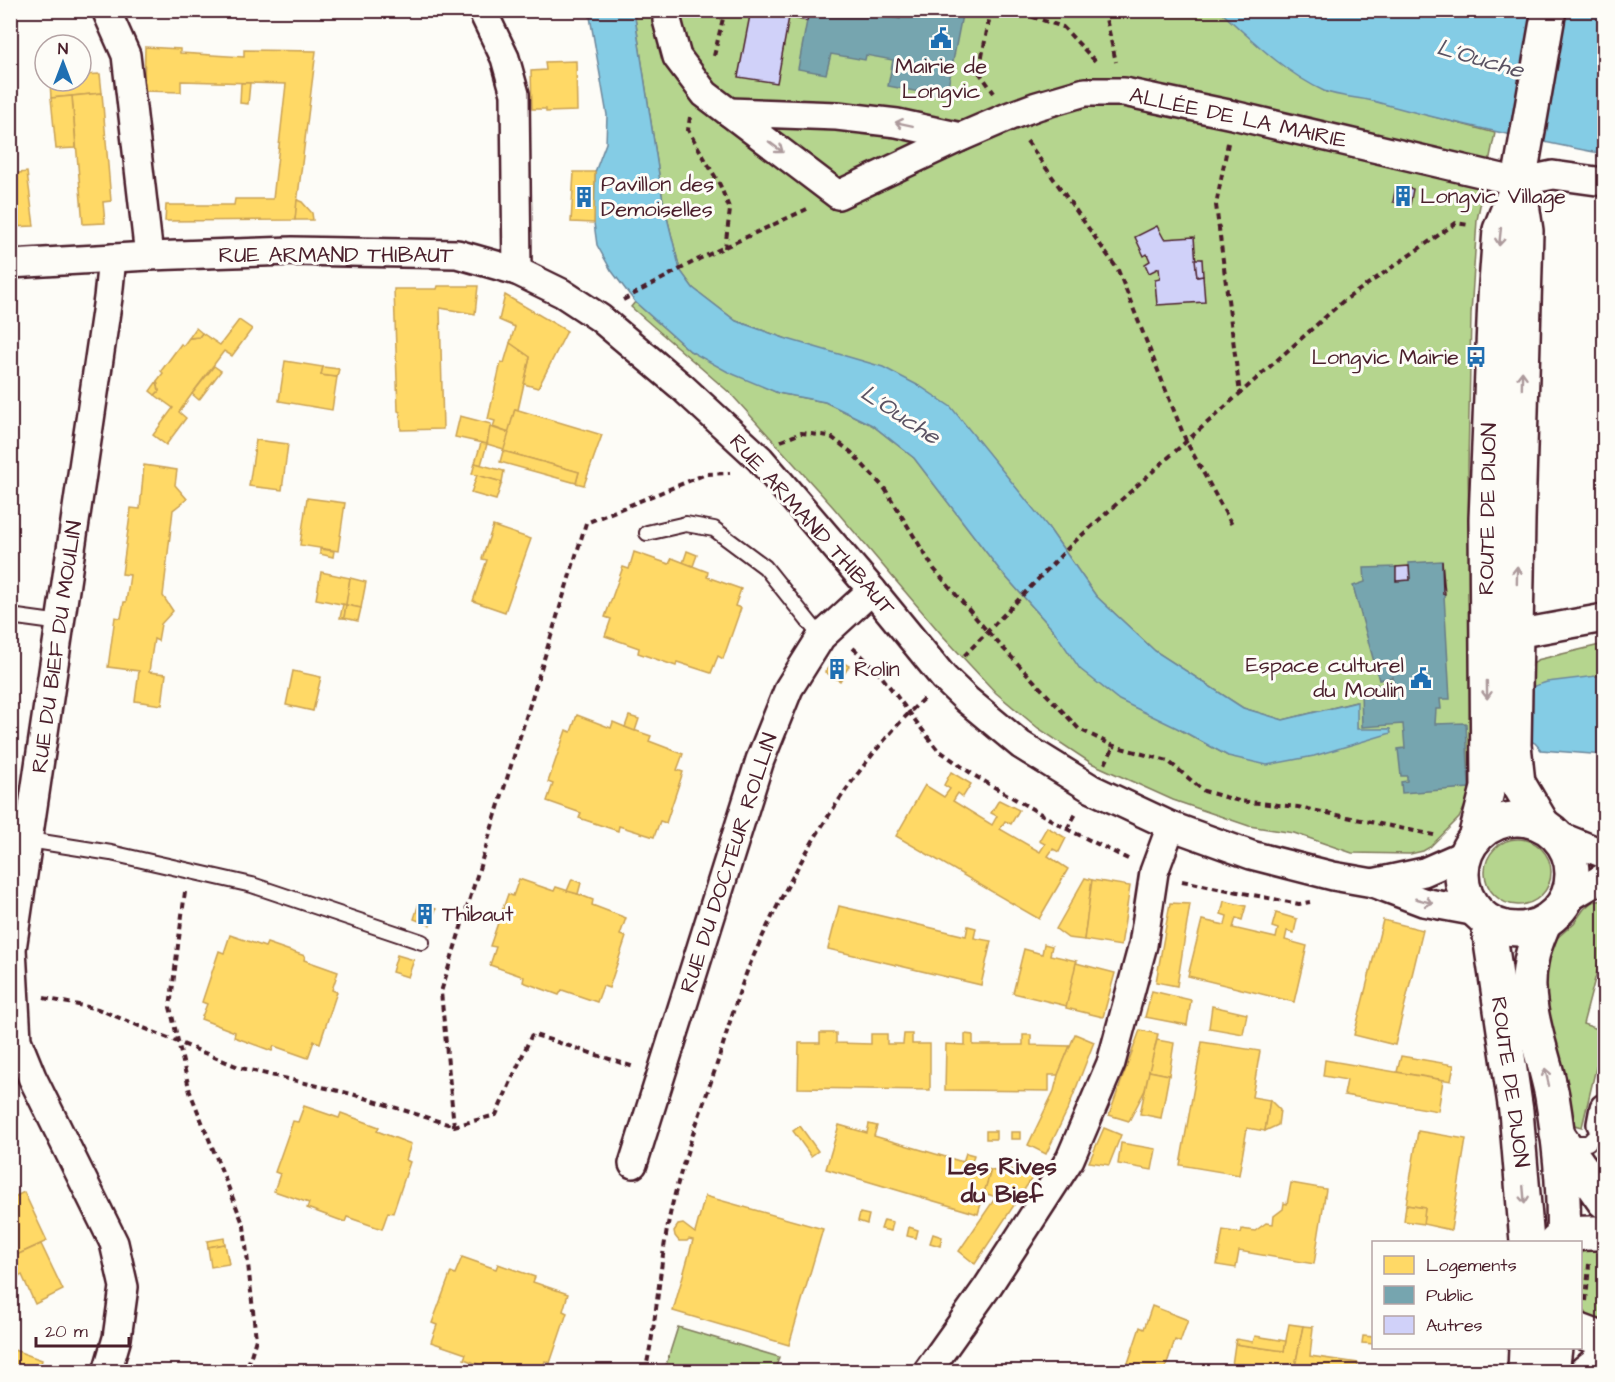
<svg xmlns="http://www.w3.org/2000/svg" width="1615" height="1382" font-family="'Architects Daughter',sans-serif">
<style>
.green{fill:#b5d58e;stroke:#807a5c;stroke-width:1.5}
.water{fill:#84cce5;stroke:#6d879b;stroke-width:1.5}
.homes{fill:#ffd966;stroke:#c9a154;stroke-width:1.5}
.public{fill:#76a5af;stroke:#697d87;stroke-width:1.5}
.building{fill:#d0d1f9;stroke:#4a1f2b;stroke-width:1.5}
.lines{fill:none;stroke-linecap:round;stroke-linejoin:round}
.lane-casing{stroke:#4a1f2b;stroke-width:18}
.street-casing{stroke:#4a1f2b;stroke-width:32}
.secondary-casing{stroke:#4a1f2b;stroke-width:38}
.primary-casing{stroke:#4a1f2b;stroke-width:38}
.path{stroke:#4a1f2b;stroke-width:4;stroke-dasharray:6 4.5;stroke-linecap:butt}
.lane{stroke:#fdfcf7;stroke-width:14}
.street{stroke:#fdfcf7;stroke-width:27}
.secondary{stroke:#fdfcf7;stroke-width:33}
.primary{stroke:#fdfcf7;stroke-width:33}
.oneway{stroke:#ac999b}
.labels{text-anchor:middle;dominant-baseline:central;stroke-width:6;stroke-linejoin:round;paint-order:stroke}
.poi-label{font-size:22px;fill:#4a1f2b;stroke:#fdfcf7;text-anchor:start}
.street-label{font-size:22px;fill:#4a1f2b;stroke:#fdfcf7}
.water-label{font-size:24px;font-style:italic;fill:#5b5363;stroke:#fdfcf7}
.neighbourhood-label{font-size:24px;font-weight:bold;fill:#4a1f2b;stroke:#fdfcf7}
</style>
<rect width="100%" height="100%" fill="#fdfcf7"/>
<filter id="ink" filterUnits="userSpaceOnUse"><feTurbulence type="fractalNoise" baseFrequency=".0167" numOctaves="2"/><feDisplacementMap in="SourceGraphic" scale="12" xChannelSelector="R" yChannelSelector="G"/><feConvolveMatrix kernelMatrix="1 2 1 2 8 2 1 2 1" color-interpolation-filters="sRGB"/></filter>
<g filter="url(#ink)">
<!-- green -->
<g class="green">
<path d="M634,11H1220L1257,44L1290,69L1326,92L1360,97L1495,133L1477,220L1471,314L1468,466L1473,789L1459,818L1430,847L1423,851L1410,854L1352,853L1294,833L1249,826L1173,800L1091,763L1038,728L996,693L942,635L833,507L731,394L631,307L635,302L690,351L778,393L825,402L872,425L914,458L999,569L1054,631L1179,729L1228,756L1390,729L1357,730L1356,702L1283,720L1243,708L1155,651L1096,596L1048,527L784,338L736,321L693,288L680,270L663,201Z"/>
<path d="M1604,644V675L1528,688L1530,668L1537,660Z"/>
<circle cx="1518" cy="872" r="33"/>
<path d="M1604,900V945L1583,1024L1604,1031V1034L1582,1127L1574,1125C1549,1075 1548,1017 1541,962L1548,946L1574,923L1584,909L1592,902Z"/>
<path d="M1604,1248V1324C1600,1322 1594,1321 1591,1318C1575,1307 1581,1270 1581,1252Z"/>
<path d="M678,1327L779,1357L775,1371H664Z"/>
</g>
<!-- water -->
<g class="water">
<path d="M1597,10L1604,12V154C1527,139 1450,123 1373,101C1358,97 1339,97 1324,91C1285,73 1251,39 1220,11Z"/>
<path d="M589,11H634L663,201L680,270L693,288L736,321L784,338L883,367L921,387L951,407L1048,527L1096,596L1155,651L1243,708L1283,720L1357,702V729H1390L1391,733L1314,756L1267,765L1228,756L1179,729L1119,700L1080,669L1054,631L999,569L914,458L872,425L825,402L778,393L728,372L690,351L635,302L611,270L597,245L594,223L595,172L606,143L607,115Z"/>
<path d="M1604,675V755L1541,750L1535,743L1526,739L1528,688L1547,682Z"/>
</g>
<!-- homes -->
<g class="homes">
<path d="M145,47L180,49V53L244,57V50L316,51L295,220L165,221L166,205H234L235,199H273L286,84L181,81V92L144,91Z"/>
<path d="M576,61L577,111L546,112V109H532L531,71L546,70L545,62Z"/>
<path d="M100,74L102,93L51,98L50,81H81V75Z"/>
<path d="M241,83H250L248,104L240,103Z"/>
<path d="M102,93L111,201L103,202L105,223L83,224L72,96Z"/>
<path d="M72,96L76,148L56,149L51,98Z"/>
<path d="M27,172L34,226L10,227V174Z"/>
<path d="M574,172H595L594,223L571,222Z"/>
<path d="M297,200L302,202L312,213L313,220H295Z"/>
<path d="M438,286H478L475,314L440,308L443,429L401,430L400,412L398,411L394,289H437Z"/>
<path d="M505,295L567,331L538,388L524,384L530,357L510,343L515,327L499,320Z"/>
<path d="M1604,315V375L1602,334Z"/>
<path d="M239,320L252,329L232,356L224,351L192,394L179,412L186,418L166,445L153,435L173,408L155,395L159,391L157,381L163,373L161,371L181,344L183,346L189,338L199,337L202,333L220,345Z"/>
<path d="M196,328L202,333L199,337L189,338Z"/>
<path d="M510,343L530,357L518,410L515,409L509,433L493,427L495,421L488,419L501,362L504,363Z"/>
<path d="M285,361L323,367L321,375L337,377L332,410L279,401Z"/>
<path d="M214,366L221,371L199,400L192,394Z"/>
<path d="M323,367L339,369L337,377L321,375Z"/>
<path d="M157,381L159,391L155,395L150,391Z"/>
<path d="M515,409L602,435L584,485L576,483L579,472L503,451Z"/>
<path d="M460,416L491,424L487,444L455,437Z"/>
<path d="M490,427L509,433L504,449L487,444Z"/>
<path d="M256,440L288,444L282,490L249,486Z"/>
<path d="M481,443L487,444L481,465L475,463Z"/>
<path d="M503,451L579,472L576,483L500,462Z"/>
<path d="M475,463L504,471L502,482L472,474Z"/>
<path d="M144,465L177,470L175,485L187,499L173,510L163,596L173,611L161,624L158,641L154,639L149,672L166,674L162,705L135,701L139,671L108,667L115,617L121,618L124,602H126L130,575L122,574L131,508L140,509Z"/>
<path d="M477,475L502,482L496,500L471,493Z"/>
<path d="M307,498L345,503L338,551L300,545Z"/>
<path d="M493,526L531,539L505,612L473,601L487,560L482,559Z"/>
<path d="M320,549L334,551L333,557L320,554Z"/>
<path d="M687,551L697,555L693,566L683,563Z"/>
<path d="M634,552L669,564L672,558L708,572L707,577L741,589L735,606L741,608L723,659L718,656L711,673L677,662L676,666L638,653L639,648L605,636L611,619L605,617L623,567L629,569Z"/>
<path d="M321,572L350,578L346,605L316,599Z"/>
<path d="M350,578L366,582L361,608L346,605Z"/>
<path d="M343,604L346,605L344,618H340Z"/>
<path d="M346,605L361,608L358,621L344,618Z"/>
<path d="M835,658L849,666L840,681L825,672Z"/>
<path d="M293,671L321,677L313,711L286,705Z"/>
<path d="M577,715L611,728L613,722L625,727L651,736L649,741L683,754L677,770L683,772L666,823L660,821L654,837L619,826L618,831L579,818L581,813L547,801L553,784L548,782L566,730L571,732Z"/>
<path d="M629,716L639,719L635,731L625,727Z"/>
<path d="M951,772L971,784L963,797L958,793L953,801L992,825L997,816L991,813L999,800L1019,810L1011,824L1005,821L1000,829L1040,852L1045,844L1039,841L1047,827L1066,838L1059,852L1053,849L1048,856L1068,869L1039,919L896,836L925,785L944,797L950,789L944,785Z"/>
<path d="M1085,878L1092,880L1084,940L1068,938L1056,929Z"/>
<path d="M519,879L554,891L556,887L578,894L593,900L592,905L626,918L620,935L626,937L609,988L603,986L597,1002L562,990L559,995L523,982L524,977L490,965L496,947L490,946L508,894L513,896Z"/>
<path d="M572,879L581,883L578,894L567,891Z"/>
<path d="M1092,880L1130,886L1121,946L1084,940Z"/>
<path d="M1224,901L1246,906L1242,920L1236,918L1233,928L1276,938L1278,929L1272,927L1276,913L1297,919L1294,933L1287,931L1285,940L1307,946L1294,1002L1188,976L1202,920L1225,925L1227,916L1221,914Z"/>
<path d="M419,903L436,909L430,925L414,919Z"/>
<path d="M1170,903L1190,904L1177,986L1156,982Z"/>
<path d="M839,906L966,936L968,926L976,928L974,938L991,941L981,985L828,949Z"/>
<path d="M1383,920L1423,930L1395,1045L1354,1035Z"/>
<path d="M230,935L265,947L267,943L305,956L304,960L338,972L332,990L337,992L320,1043L314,1041L308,1058L274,1046L272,1051L234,1037L235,1032L201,1019L207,1004L202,1002L219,951L224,953Z"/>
<path d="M1044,944L1052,946L1050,955L1077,961L1067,1006L1013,993L1024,949L1042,954Z"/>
<path d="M397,955L414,960L408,977L392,972Z"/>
<path d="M1076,963L1115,973L1103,1017L1066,1008Z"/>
<path d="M1152,991L1191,1000L1187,1025L1145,1017Z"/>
<path d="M1212,1006L1247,1014L1243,1034L1209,1028Z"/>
<path d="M1140,1030L1158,1034L1146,1088L1129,1121L1109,1115Z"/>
<path d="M820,1033H836V1043L871,1044V1034H887V1044H903L904,1034H912V1044H930V1090L798,1088L799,1043H820Z"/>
<path d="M965,1034L973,1035V1045H1023V1035H1031V1045L1070,1046L1058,1075H1049V1091L945,1090L946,1044L965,1045Z"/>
<path d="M1075,1034L1094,1042L1068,1109L1046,1154L1028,1145L1054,1091L1058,1075Z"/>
<path d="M1157,1040L1174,1043L1169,1075L1149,1071Z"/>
<path d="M1202,1042L1260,1051L1252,1097L1270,1100L1265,1131L1247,1128L1239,1175L1180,1165Z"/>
<path d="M1401,1056L1454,1065L1451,1081L1397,1072Z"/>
<path d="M1325,1060L1443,1080L1438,1111L1344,1095L1347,1080L1323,1076Z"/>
<path d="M1149,1071L1169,1075L1161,1118L1140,1114Z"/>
<path d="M1270,1100L1280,1110L1278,1125L1265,1131Z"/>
<path d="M304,1106L339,1118L341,1113L379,1127L377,1131L411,1144L406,1160L410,1162L393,1213L388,1212L382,1229L347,1217L345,1222L307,1208L309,1203L274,1191L280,1174L275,1172L293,1121L298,1122Z"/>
<path d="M869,1124L877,1126L874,1136L963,1162L966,1153L974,1155L971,1165L991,1170L978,1214L826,1169L839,1125L867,1133Z"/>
<path d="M800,1126L818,1151L811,1156L793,1131Z"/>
<path d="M1104,1128L1121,1135L1109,1165L1089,1162Z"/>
<rect x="986" y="1131" width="10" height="8"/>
<path d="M1418,1131L1466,1139L1451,1230L1423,1224L1425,1208L1406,1205Z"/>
<rect x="1011" y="1132" width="9" height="7"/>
<path d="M1121,1143L1156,1149L1152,1170L1118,1164Z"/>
<path d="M1010,1169L1034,1175L975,1264L959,1251L996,1197L984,1193L991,1170L1008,1175Z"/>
<path d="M1291,1183L1326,1189L1314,1264L1239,1251L1236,1268L1217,1265L1223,1230L1241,1233L1242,1229L1255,1231L1266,1223L1273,1224L1274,1216L1283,1209L1284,1203L1287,1204Z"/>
<path d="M24,1192L47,1241L10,1258V1199Z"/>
<path d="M705,1196L823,1229L789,1345L673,1311L693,1240L689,1239L687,1241H679L675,1236L674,1231L678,1225L683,1224L695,1233Z"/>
<path d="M1406,1205L1425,1208L1423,1224L1404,1221Z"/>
<path d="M860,1213L869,1215L867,1224L858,1221Z"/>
<path d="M884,1220L893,1222L891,1231L881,1229Z"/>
<path d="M909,1227L918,1230L916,1238L907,1236Z"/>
<path d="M933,1234L942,1237L940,1246L930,1243Z"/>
<path d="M224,1238L225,1244L208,1247L207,1241Z"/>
<path d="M41,1244L63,1290L35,1304L22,1275L10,1281V1258Z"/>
<path d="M225,1244L229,1264L211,1267L208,1247Z"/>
<path d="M462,1257L496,1269L498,1264L535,1277L533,1282L568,1294L563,1311L567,1313L550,1363L545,1361L541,1372H517L504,1367L502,1372H499L464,1359L466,1354L431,1342L437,1325L432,1323L451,1272L455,1274Z"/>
<path d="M1152,1306L1188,1320L1180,1342L1175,1340L1164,1372H1125L1140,1327L1144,1329Z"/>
<path d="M1289,1324L1303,1326L1294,1372H1231L1235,1344L1284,1351Z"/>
<path d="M1303,1326L1313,1327L1310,1356L1358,1363L1357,1372H1294Z"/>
<path d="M1255,1336L1286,1341L1284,1351L1235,1344L1236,1339L1253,1342Z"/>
<path d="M1363,1336L1374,1337V1344L1362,1343Z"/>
<path d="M14,1350L42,1360L39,1372H10V1360Z"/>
<path d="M278,1363L302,1372H275Z"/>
</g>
<!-- public -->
<g class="public">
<path d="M809,10H874V13L900,19L902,10H963L946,97L888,86L893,60L866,55L865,60L831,54L826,74L798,69Z"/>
<path d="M1442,561L1450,699H1440L1441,709H1436L1435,724L1466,723L1469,788L1402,793L1401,782L1407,781V776H1401L1398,749L1405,748L1403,724L1362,727L1361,691L1368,690L1367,687L1377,684L1379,690L1394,688L1393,677L1379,680L1353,586L1365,582L1364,568L1396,567V581L1410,580L1409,563Z"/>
</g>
<!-- building -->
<g class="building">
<path d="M751,10H809L807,21L789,17L777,83L738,77Z"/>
<path d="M1396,186L1413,189L1410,205L1393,202Z"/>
<path d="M1157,226L1164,239L1194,237L1197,277L1203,276L1205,302L1157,305L1155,280L1160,279L1159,268L1149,273L1145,264L1150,261L1147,254L1144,256L1135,237Z"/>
<path d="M1195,259H1202L1203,276L1197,277Z"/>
<path d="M1442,561L1445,594H1443Z"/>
<path d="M1409,566L1410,580L1396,581V567Z"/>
</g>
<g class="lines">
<defs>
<g id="lane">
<path d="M647,533L686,524L714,529L765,567L821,637"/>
<path d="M10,616L61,623"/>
<path d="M29,840L111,853L252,885L422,942"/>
<path d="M1566,1139L1572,1143H1588L1598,1133L1601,1124"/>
</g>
<g id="street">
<path d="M106,10L126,55L149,256"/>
<path d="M482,10L505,58L515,94L517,271"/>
<path d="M668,10L667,20L677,57L705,94L838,195L961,137L1010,116L1037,106L1085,92H1124L1233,115L1519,182L1553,175L1604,182"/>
<path d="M729,112L837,116L897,123L961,137"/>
<path d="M10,264L149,256L292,251L457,254L517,271L562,293L600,318L682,387L760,459L872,590L944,678L967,700L1021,745L1092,789L1171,826L1251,855L1333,876L1373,883L1423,902L1477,912"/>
<path d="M1496,632L1516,634L1604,618"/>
<path d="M1557,835L1604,854"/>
<path d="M1373,883L1424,872L1465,854"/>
<path d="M1567,899L1604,877"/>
<path d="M1601,1124L1604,1108"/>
<path d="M633,1164L760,760L789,688L821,637L872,590"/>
<path d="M107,1372L117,1338L124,1287L114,1243L32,1077L17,1040L12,949L108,298L112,258"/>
<path d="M927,1372L988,1286L1070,1159L1111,1063L1143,945L1154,872L1171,826"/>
</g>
<g id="secondary">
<path d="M1557,1134L1604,1201"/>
<path d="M1556,1242C1570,1231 1587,1233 1604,1233"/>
<path d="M1580,1331L1604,1340"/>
<path d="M1586,1372L1604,1358"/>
</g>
<g id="primary">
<path d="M1519,184L1526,231L1518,520L1514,745L1518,783L1543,825"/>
<circle cx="1517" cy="874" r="55"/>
<path d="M1475,838L1488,788L1486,519L1495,298L1500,230L1519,182L1549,10"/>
<path d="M1488,922L1516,1111L1527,1242"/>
<path d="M1544,923C1539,935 1533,948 1531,962C1522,1007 1544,1053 1552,1096C1560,1145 1565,1194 1563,1242"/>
<path d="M1525,1372L1526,1348"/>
<path d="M1552,1372L1555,1348"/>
</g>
</defs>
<!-- lane casing -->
<use href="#lane" class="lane-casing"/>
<!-- street casing -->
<use href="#street" class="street-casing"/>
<!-- secondary casing -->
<use href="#secondary" class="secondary-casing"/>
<!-- primary casing -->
<use href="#primary" class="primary-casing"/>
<!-- path -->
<g class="path">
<path d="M991,10L979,72L994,93"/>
<path d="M1012,10L1063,27L1097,63"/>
<path d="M1104,10L1116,62"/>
<path d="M714,56L725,10"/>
<path d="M690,117L688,130L720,185L730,210L725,248"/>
<path d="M1027,141L1118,270L1186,441L1232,525"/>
<path d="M1228,143L1216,205L1240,394"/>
<path d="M623,300L699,259L807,209"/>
<path d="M781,441L801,433L830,436L851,452L885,489L934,569L987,631L1079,729L1114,746L1168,761L1204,791L1239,801L1298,807L1434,835"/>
<path d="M853,648L876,669L937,749L975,776L1067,829L1128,859"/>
<path d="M964,656L1073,543L1342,302L1456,223L1469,225"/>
<path d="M1105,764L1114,746"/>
<path d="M1067,829L1077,812"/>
<path d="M1182,881L1299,904L1310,902"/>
<path d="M185,892L170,1007L190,1092L244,1226L256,1339L246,1372"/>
<path d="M44,998L98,1009L241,1068L352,1094L454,1126L496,1115L532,1034L634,1067"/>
<path d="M454,1126L441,992L586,523L706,474L730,473"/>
<path d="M1586,1301L1589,1264"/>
<path d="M645,1372C657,1321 659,1269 669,1219C680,1167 699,1117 716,1067C728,1030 738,990 754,955C796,862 850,769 924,698"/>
</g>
<!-- lane -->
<use href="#lane" class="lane"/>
<!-- street -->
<use href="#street" class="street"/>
<!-- secondary -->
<use href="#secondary" class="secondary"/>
<!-- primary -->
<use href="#primary" class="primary"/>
</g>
<!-- one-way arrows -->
<defs><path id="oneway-shaft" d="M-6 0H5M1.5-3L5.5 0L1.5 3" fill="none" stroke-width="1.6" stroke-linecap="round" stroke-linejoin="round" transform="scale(1.5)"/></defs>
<g class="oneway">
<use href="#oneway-shaft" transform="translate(904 124) rotate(-168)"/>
<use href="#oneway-shaft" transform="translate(776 147) rotate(37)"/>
<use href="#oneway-shaft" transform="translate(1500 237) rotate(96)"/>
<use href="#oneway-shaft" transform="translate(1522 380) rotate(-89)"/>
<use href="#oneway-shaft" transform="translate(1517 575) rotate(-89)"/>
<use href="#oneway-shaft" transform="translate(1487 690) rotate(89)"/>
<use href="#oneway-shaft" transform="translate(1424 901) rotate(15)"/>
<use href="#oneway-shaft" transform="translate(1547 1077) rotate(-103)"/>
<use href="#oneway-shaft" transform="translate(1524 1195) rotate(85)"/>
</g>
</g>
<!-- icons -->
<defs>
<symbol id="civic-bare" viewBox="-9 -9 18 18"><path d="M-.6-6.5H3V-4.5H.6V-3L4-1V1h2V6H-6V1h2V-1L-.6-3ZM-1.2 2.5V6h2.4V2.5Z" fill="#1f6fb2" stroke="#fdfcf7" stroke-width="2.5" paint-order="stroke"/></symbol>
<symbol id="building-bare" viewBox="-9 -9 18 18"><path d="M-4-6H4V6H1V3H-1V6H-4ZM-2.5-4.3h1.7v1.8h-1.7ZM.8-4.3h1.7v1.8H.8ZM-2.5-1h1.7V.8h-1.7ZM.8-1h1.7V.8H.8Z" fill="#1f6fb2" stroke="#fdfcf7" stroke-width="2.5" paint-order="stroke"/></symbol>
<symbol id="bus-bare" viewBox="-9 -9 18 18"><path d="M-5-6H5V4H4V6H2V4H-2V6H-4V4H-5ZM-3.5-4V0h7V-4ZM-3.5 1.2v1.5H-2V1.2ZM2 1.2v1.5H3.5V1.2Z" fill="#1f6fb2" stroke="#fdfcf7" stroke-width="2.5" paint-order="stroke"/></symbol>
</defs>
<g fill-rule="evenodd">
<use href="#civic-bare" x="926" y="23" width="30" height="30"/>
<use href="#building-bare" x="1388" y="181" width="30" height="30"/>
<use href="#building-bare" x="569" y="182" width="30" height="30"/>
<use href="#bus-bare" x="1461" y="342" width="30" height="30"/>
<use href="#building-bare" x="822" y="654" width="30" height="30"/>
<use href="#civic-bare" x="1406" y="663" width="30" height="30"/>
<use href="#building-bare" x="410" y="899" width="30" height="30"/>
</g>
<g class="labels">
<!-- poi labels -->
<g class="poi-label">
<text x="941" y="66" text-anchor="middle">Mairie de<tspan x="941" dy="25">Longvic</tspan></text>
<text x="601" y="184">Pavillon des<tspan x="601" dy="25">Demoiselles</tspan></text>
<text x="1420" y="196">Longvic Village</text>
<text x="1459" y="357" text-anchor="end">Longvic Mairie</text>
<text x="1404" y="665" text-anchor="end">Espace culturel<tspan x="1404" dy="25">du Moulin</tspan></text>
<text x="854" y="669">Rolin</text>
<text x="442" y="914">Thibaut</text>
</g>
<!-- street labels -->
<g class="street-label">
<text transform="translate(1238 118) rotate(12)">ALLÉE DE LA MAIRIE</text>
<text x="336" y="255">RUE ARMAND THIBAUT</text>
<text transform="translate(1488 509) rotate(-89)">ROUTE DE DIJON</text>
<text transform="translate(812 525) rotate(48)">RUE ARMAND THIBAUT</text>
<text transform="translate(57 647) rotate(-82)">RUE DU BIEF DU MOULIN</text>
<text transform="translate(729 863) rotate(-72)">RUE DU DOCTEUR ROLLIN</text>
<text transform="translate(1510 1082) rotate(82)">ROUTE DE DIJON</text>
</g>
<!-- water labels -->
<g class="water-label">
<text transform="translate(1480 59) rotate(16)">L'Ouche</text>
<text transform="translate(900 415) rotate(33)">L'Ouche</text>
</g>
<!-- neighbourhood labels -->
<g class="neighbourhood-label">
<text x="1002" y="1167">Les Rives<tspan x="1002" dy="28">du Bief</tspan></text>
</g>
</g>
<!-- margin -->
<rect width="1615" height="1382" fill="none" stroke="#fdfcf7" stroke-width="36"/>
<rect x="18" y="18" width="1579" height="1346" fill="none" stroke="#4a1f2b" stroke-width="2" filter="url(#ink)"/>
<!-- legend -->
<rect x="1372" y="1241" width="210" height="108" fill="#fdfcf7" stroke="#b5a4a5" stroke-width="1.5"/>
<rect x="1384" y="1256" width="30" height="18" fill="#ffd966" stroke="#b5a4a5" stroke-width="1.5"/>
<text x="1426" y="1271" font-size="18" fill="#4a1f2b">Logements</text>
<rect x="1384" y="1286" width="30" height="18" fill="#76a5af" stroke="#b5a4a5" stroke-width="1.5"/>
<text x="1426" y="1301" font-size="18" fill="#4a1f2b">Public</text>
<rect x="1384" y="1316" width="30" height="18" fill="#d0d1f9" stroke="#b5a4a5" stroke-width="1.5"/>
<text x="1426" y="1331" font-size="18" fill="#4a1f2b">Autres</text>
<!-- north arrow -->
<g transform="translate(63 63)"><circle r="28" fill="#fdfcf7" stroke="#b5a4a5" stroke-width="1.5"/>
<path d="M0-4.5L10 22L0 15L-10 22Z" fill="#1f6fb2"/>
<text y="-9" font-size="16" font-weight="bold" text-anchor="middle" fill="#4a1f2b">N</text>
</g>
<!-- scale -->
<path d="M36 1337v9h93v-9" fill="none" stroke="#4a1f2b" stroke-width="3"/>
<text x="45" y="1337" font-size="18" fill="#4a1f2b" stroke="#fdfcf7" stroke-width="4.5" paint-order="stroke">20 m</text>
</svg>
